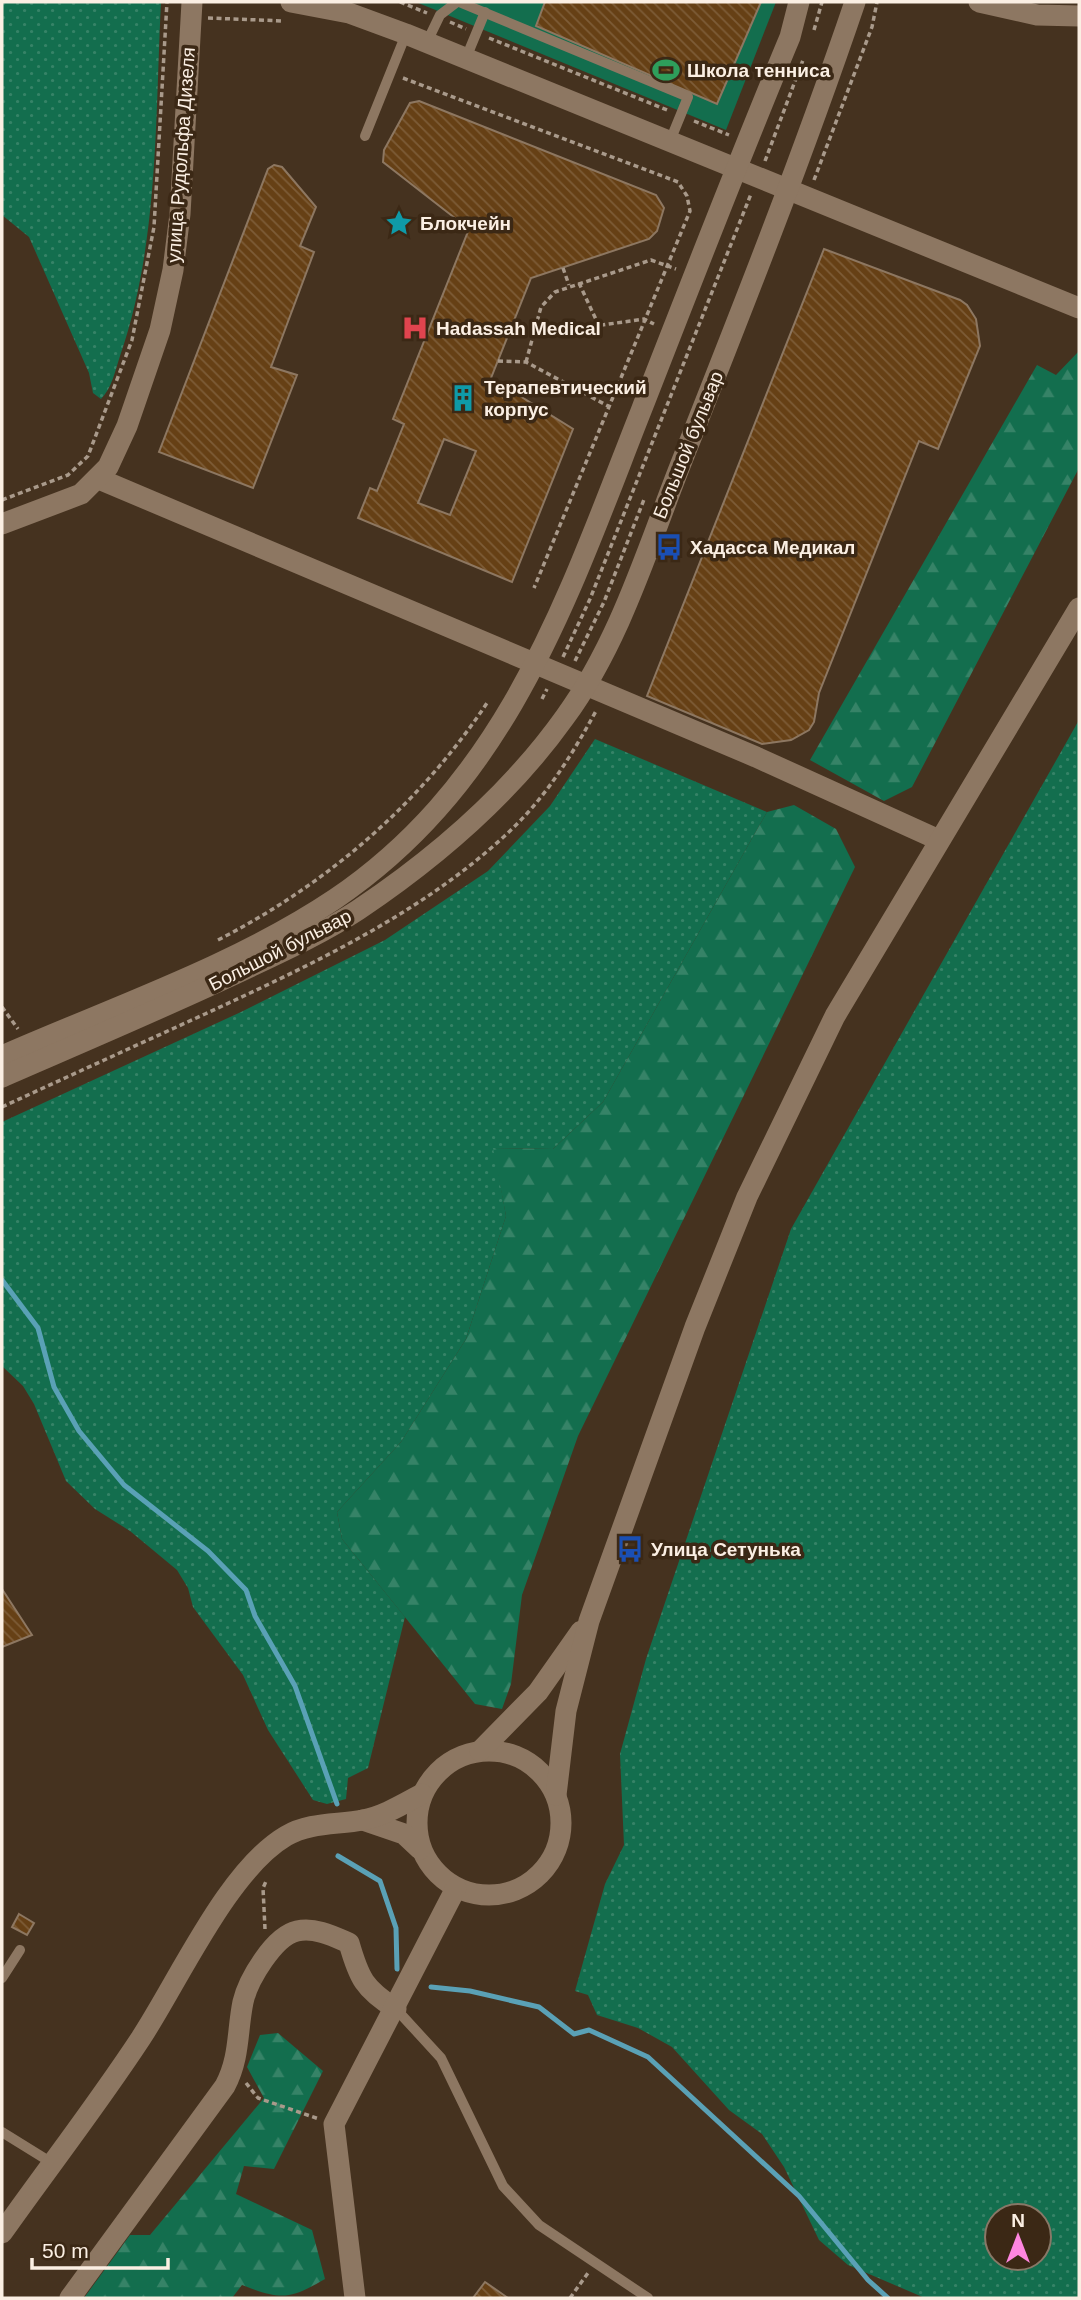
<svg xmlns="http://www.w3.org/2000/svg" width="1081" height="2300" font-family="Arial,sans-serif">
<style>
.grass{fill:url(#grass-dots);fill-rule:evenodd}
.forest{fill:url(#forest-firs)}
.pitch{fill:#136e4e}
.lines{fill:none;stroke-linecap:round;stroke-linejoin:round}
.stream{stroke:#5aa1b6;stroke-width:5}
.building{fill:url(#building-back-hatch);stroke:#8d7761;stroke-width:2;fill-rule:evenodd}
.path{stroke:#a99a8b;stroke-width:3.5;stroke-dasharray:5 3.5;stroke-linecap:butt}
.lane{stroke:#8d7762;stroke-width:10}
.street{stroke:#8d7762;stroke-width:21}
.labels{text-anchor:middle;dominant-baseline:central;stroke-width:7;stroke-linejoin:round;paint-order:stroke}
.poi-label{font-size:19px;font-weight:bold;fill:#fbefe3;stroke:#3b2815;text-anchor:start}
.street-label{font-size:19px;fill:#fbefe3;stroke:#3b2815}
</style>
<defs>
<pattern id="grass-dots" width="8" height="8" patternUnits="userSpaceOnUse" patternTransform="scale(1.75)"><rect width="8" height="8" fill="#136e4e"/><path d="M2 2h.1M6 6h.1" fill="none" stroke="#368367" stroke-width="1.8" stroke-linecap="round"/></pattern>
<pattern id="forest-firs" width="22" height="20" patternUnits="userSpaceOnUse" patternTransform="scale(1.75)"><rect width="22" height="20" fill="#136e4e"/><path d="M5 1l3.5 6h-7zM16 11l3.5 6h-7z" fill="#368367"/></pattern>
<pattern id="building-back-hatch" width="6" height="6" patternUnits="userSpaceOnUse" patternTransform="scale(1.75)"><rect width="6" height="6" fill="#664015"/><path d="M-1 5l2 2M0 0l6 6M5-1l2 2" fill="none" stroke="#7d5c37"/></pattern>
</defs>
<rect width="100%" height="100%" fill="#45321f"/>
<!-- grass -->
<g class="grass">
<path d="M2,2H161C155,120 159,243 120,356C115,371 112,388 101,399L93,393L89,373L29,237L2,215Z"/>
<path d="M1079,720V2298H925L848,2265L819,2240L784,2167L762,2134L729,2110L672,2047L638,2028L597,2015L588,1995L575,1991L605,1884L624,1845L620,1754L646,1659L791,1229ZM997,2216H1039V2258H997Z"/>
<path d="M595,739L767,812L603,1102L553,1149L494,1148L506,1216L466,1339L401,1442L337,1512L342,1539L405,1617L368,1768L348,1778L346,1799L327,1804L313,1800L268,1730L243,1675L193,1607L188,1588L177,1570L130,1531L95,1509L66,1481L34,1404L23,1386L2,1366V1122L241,1012L385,940L488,871L550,806Z"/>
</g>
<!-- forest -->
<g class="forest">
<path d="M1079,351V468L912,787L884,801L810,760L1037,365L1056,375Z"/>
<path d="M794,805L836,829L855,867L578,1436L522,1595L511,1684L502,1709L475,1704L342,1539L337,1512L401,1442L466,1339L506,1216L493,1148L553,1149L603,1102L767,812Z"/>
<path d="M278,2033L323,2071L274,2169L244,2166L236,2194L312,2230L325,2279C289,2300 281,2300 242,2285L232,2298H84L130,2235H150L264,2098L247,2067L260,2035Z"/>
</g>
<!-- pitch -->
<path class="pitch" d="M416,2H776L726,130Z"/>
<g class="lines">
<!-- stream -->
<g class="stream">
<path d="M2,1280L38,1328L54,1387L79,1431L124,1485L208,1551L246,1590L255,1616L295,1686L337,1804"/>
<path d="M338,1856L380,1881L396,1928L397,1969"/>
<path d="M431,1987L470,1991L539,2007L574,2034L589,2030L648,2057L799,2196L868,2280L888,2298"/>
</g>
</g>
<!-- building -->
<g class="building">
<path d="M545,2H761L717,104L536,26Z"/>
<path d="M419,101L656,195L664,208L657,231L649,239L531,278L491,378L573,429L512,582L358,518L370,488L377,491L404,424L393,419L469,229L383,162L384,150L410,103ZM444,439L476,451L450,515L418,503Z"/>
<path d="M274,165L282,167L316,207L300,246L314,252L271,367L297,375L253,488L159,452L268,169Z"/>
<path d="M824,249L960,300L967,305L976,319L980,346L938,449L919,441L819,693L814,722L809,730L791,740L762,744L647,696Z"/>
<path d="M2,1589L32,1635L2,1647Z"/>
<path d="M19,1914L34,1923L27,1935L12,1927Z"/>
<path d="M485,2282L508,2298H473Z"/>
</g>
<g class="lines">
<!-- path -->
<g class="path">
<path d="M400,2L427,13"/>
<path d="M208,18L284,21"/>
<path d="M450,22L466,29"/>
<path d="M814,30L822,2"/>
<path d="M489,38L667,110"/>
<path d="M403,78L678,182L687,196L690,211L534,588"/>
<path d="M694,121L729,135"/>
<path d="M765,161L803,60"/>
<path d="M814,180L872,27L877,2"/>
<path d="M563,268L569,285"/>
<path d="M579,283L599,326"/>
<path d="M533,335L644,319L654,324"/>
<path d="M498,361L526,362L608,406"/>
<path d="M526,362L541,307L555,292L651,260L676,269"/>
<path d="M2,500L68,475L88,456L132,340L154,227L167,2"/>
<path d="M563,657L590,599L751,194"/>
<path d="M575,661L604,602L645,497"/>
<path d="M542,699L547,689"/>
<path d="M218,940C327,884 419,805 487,703"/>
<path d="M2,1007L18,1029"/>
<path d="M2,1107C69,1076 137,1045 205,1014C313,964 427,911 513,828C548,794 573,753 596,711"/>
<path d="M265,1929L263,1888L267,1879"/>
<path d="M246,2083L258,2098L319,2119"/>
<path d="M570,2298L588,2273"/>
</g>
<!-- lane -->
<g class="lane">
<path d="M459,2L688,97L670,141"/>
<path d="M427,42L440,15L457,2"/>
<path d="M466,58L485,12"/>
<path d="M365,136L406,34"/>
<path d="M2,1978L20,1950"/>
<path d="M396,2009L441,2058L503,2186L539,2225L648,2298"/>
<path d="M2,2132L52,2163"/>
</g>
<!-- street -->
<g class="street">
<path d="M291,2L349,13L406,34L1079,308"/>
<path d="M979,2L1037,15L1079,16"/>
<path d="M99,479L756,757L939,840"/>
<path d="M2,524L81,494L108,467L127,426L160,330L173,270L180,214L192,2"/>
<path d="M2,1056C111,1008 235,966 335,899C509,781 568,596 641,411C690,286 738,161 790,37L799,2"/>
<path d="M2,1077C80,1043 158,1010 235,974C277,954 320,935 358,910C437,857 510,794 565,717C619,643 647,550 680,466C741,312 802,158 855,2"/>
<circle cx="489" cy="1823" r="72"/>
<path d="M480,1751L538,1692L581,1631"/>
<path d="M556,1795L566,1711L589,1621L695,1327L747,1197L835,1016L1079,608"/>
<path d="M363,1820L404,1834L420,1849"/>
<path d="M2,2233C48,2168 97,2105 141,2038C179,1980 228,1870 286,1836C310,1822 337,1825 363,1820C384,1816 403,1804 422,1794"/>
<path d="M70,2298L225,2086C240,2058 237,2031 243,2002C248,1980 274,1936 297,1931C315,1927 333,1936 349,1943C359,1978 364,1989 396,2009"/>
<path d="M355,2298L334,2124L456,1888"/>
</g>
</g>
<!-- icons -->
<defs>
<symbol id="stadium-bare" viewBox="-9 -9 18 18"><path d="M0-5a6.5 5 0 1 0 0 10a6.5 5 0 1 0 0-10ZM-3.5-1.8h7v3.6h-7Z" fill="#2e9e5b" stroke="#3b2815" stroke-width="2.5" paint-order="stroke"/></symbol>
<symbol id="sight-bare" viewBox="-9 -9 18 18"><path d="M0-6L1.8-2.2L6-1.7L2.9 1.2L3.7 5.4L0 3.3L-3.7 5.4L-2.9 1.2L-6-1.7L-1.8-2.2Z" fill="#0f9aa8" stroke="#3b2815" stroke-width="2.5" paint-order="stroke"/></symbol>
<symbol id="hospital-bare" viewBox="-9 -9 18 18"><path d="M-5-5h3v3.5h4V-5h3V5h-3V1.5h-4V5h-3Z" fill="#e0444e" stroke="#3b2815" stroke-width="2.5" paint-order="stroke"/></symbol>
<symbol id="building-bare" viewBox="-9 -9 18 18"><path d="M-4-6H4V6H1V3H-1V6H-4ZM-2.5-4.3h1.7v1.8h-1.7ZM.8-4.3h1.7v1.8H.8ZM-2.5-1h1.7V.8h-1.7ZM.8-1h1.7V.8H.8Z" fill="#0f9aa8" stroke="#3b2815" stroke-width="2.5" paint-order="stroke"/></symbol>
<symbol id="bus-bare" viewBox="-9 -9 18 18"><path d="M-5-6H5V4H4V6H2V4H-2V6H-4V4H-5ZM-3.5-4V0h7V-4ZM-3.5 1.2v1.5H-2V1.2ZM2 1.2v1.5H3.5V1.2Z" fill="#1a4fb4" stroke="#3b2815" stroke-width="2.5" paint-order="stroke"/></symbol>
</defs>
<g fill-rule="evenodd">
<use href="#stadium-bare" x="647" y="51" width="38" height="38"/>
<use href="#sight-bare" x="380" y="204" width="38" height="38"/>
<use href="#hospital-bare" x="396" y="309" width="38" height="38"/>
<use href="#building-bare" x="444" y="379" width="38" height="38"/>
<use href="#bus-bare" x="650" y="528" width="38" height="38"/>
<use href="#bus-bare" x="611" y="1530" width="38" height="38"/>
</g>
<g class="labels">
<!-- poi labels -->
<g class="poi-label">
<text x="687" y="70">Школа тенниса</text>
<text x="420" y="223">Блокчейн</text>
<text x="436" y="328">Hadassah Medical</text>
<text x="484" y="387">Терапевтический<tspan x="484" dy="22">корпус</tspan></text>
<text x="690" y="547">Хадасса Медикал</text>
<text x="651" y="1549">Улица Сетунька</text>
</g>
<!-- street labels -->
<g class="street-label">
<text transform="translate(181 155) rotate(-86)">улица Рудольфа Дизеля</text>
<text transform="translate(688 445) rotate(-68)">Большой бульвар</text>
<text transform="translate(280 950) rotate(-27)">Большой бульвар</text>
</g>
</g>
<!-- border -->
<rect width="1081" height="2300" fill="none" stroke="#fbefe3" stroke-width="7"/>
<!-- north arrow -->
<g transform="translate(1018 2237)"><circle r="33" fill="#3b2815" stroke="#887867" stroke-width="2"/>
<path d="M0-5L12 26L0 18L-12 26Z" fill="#fe86e0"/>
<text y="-10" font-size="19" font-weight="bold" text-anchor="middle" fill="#fbefe3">N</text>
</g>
<!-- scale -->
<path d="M32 2258v10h136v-10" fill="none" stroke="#fbefe3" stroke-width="3.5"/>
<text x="42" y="2258" font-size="21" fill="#fbefe3" stroke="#3b2815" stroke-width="5" paint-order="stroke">50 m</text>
</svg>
